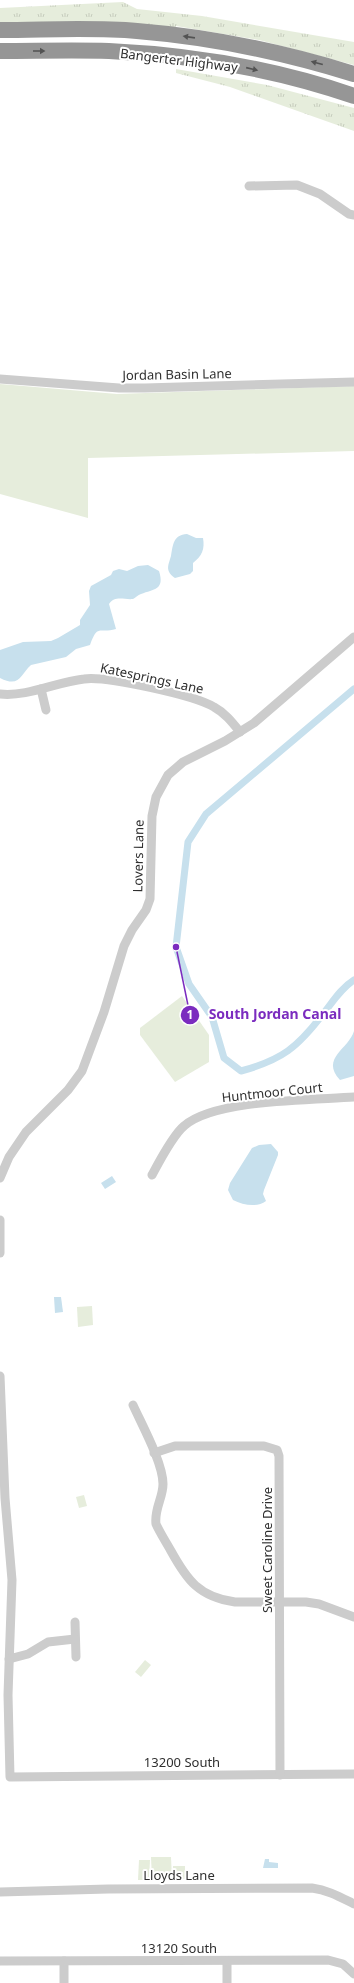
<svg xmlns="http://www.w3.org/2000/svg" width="354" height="1983" font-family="'Noto Sans',sans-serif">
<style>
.grass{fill:url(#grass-tufts)}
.park{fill:#e6eddc}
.water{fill:#c7e0ed}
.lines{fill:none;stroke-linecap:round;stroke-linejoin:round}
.canal{stroke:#c7e0ed;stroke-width:7}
.street{stroke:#ccc;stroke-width:9}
.highway{stroke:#969696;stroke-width:16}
.oneway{fill:#535353}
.labels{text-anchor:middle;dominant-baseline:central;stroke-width:4;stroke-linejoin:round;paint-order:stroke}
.street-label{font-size:13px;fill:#2f2f2f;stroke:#fff}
.leader{fill:none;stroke:#7b2cbf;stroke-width:1.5}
.callout-dot{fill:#7b2cbf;stroke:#fff;stroke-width:1.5}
.mark-label{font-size:12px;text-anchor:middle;font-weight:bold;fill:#fff}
.callout-label{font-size:14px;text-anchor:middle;font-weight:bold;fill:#7b2cbf;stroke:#fff;stroke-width:4;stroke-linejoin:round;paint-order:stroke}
</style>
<defs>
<pattern id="grass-tufts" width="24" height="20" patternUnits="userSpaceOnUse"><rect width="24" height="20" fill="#e6eddc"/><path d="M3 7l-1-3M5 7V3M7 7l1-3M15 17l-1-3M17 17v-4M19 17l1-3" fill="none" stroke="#c6ccbd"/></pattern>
</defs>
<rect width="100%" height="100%" fill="#fff"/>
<!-- grass -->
<g class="grass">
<path d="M123,2L137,9L202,16L354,42V65L259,40L176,26L175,28L0,25V8Z"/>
<path d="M176,69L267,85L354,108V131L230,87L176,73Z"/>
</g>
<!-- park -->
<g class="park">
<path d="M0,384L117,394L354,386V451L88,458V518L0,494Z"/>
<path d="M182,996L209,1035V1062L175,1082L140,1035V1028Z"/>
<path d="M92,1306L93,1325L78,1327L77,1307Z"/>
<path d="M84,1495L87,1506L79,1508L76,1497Z"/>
<path d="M145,1660L151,1665L141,1677L135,1672Z"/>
<path d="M151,1857H171L172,1879H152Z"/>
<path d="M139,1860H150L149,1880H138Z"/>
<rect x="173" y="1866" width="12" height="13"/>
</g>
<!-- water -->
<g class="water">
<path d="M187,534L196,538H203C205,549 202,556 193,563V571L190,574L175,578C165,571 168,566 171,556C173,545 173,535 187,534Z"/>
<path d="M148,565L159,571C165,590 154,589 141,594C138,595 135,598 133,599C124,600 115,595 109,604L116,629C99,634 98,623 90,645L76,649L66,657L31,665C20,675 20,688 0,678V650L23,642L51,641L58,638L80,625V620L90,605L89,591L91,586L111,575L113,571L119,569L127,571L138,566Z"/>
<path d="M354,1031V1076L340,1080C320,1058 349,1049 354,1031Z"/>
<path d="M271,1144L278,1152V1155L264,1190L263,1194L266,1201C257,1208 243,1205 233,1200L228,1190L230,1183L252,1148L259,1145Z"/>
<path d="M112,1176L116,1182L105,1189L101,1183Z"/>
<path d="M54,1297H61L63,1312L55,1313Z"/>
<path d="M265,1859H269V1862L278,1863V1868H263Z"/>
</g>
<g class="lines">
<!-- canal -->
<path class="canal" d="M354,689L206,814L188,842L176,947L189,984L212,1017L224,1058L241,1071C282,1060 298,1047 323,1014C332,1003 341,988 354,980"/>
<!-- street -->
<g class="street">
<path d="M249,186L297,185L320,194L349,214L354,215"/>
<path d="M0,379L119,388H145L354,382"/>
<path d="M41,689L46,710"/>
<path d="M0,694C28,697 56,682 84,679C107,676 194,695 214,707C225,713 232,722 240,732"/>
<path d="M152,1175C159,1162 173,1135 184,1126C214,1099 313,1100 354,1097"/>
<path d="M0,1178L9,1157L26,1132L68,1090L82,1071L104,1012L124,946L132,930L146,910L150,899L152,816L156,797L168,775L183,762L225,741L254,723L354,637"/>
<path d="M0,1220V1253"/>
<path d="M0,1376L5,1498L12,1580L8,1695L10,1777L354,1774"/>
<path d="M133,1405C142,1425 163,1463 163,1484C163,1498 154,1509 156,1524C160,1533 166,1542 171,1551C187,1580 199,1597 235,1602H306L319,1604L354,1617"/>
<path d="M154,1453L175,1446H264L277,1450L279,1456L280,1775"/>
<path d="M75,1622L76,1657"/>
<path d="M9,1659L28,1654L48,1642L75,1639"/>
<path d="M0,1892L108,1889L312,1888C328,1890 340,1897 354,1904"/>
<path d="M0,1961L328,1960L343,1964L354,1974"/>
<path d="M64,1961V1983"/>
<path d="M227,1961V1983"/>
</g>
<!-- highway -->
<g class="highway">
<path d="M0,30C45,30 92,27 137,31C211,37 283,52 354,74"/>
<path d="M0,51C36,51 73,50 109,51C192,55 276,69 354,96"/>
</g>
</g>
<!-- one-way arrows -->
<defs><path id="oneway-solid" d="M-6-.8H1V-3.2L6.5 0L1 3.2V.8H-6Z"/></defs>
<g class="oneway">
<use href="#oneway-solid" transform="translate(189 37) rotate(-172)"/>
<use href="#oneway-solid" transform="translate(39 51)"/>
<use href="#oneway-solid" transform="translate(317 63) rotate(-165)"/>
<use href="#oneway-solid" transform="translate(252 69) rotate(13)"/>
</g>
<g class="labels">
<!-- street labels -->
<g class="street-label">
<text transform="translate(179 60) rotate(7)">Bangerter Highway</text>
<text transform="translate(177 374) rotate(-1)">Jordan Basin Lane</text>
<text transform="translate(152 678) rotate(12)">Katesprings Lane</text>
<text transform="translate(138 856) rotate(-89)">Lovers Lane</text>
<text transform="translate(272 1092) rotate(-6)">Huntmoor Court</text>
<text transform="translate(267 1550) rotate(-90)">Sweet Caroline Drive</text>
<text x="182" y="1762">13200 South</text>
<text x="179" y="1875">Lloyds Lane</text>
<text x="179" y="1948">13120 South</text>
</g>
</g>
<!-- callouts -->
<path class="leader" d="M176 947L190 1015"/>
<g class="callout-dot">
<circle cx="176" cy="947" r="4"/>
<circle cx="190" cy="1015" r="10"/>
</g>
<g class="mark-label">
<text x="190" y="1019">1</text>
</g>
<g class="callout-label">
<text x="275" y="1019">South Jordan Canal</text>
</g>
</svg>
